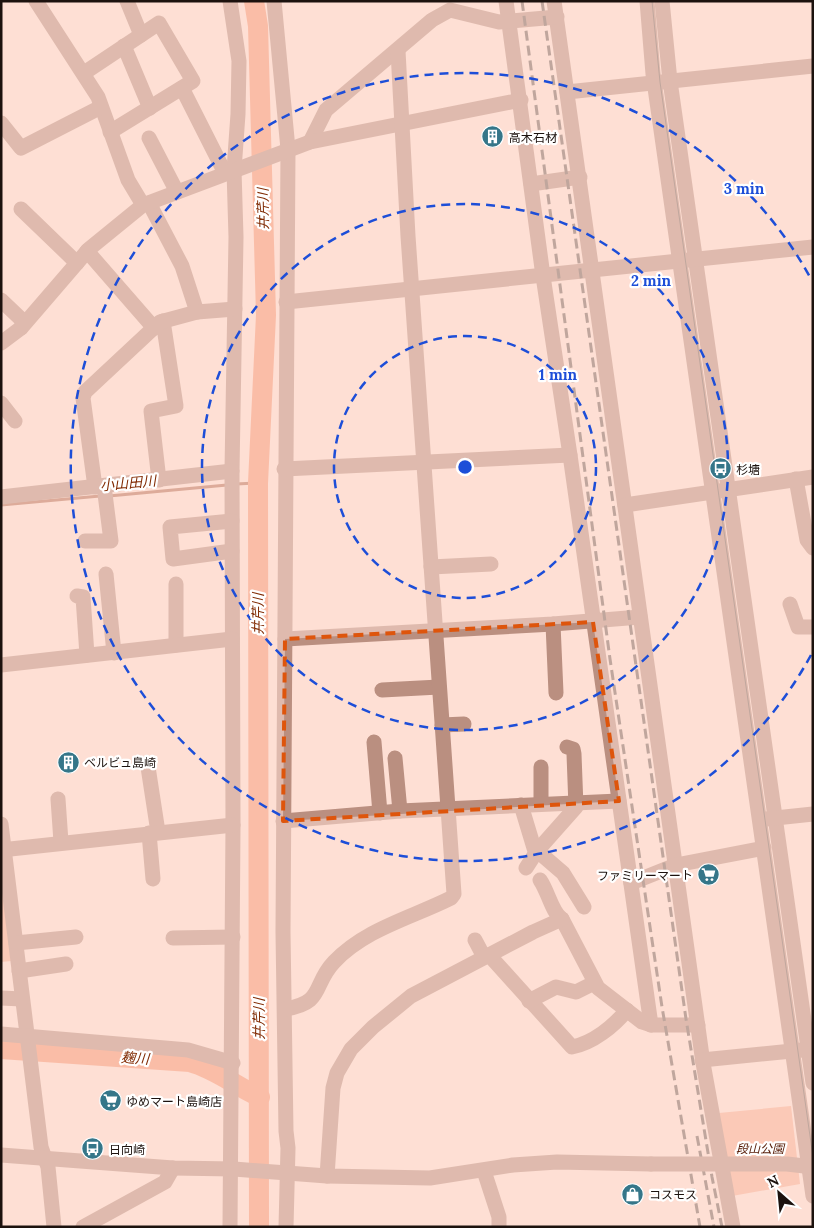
<svg xmlns="http://www.w3.org/2000/svg" width="814" height="1228" font-family="Lora,'Noto Sans JP',serif">
<style>
.park{fill:#f9af94}
.lines{fill:none;stroke-linecap:round;stroke-linejoin:round}
.stream{stroke:#b56e54;stroke-width:3}
.river{stroke:#f79572;stroke-width:20}
.minor{stroke:#ba8f80;stroke-width:15}
.tram{stroke:#75635c;stroke-width:1}
.rail{stroke:#75635c;stroke-width:3;stroke-dasharray:10 5;stroke-linecap:butt}
.minor-bridge{stroke:#ba8f80;stroke-width:15}
.marked{fill:none;stroke:#de550c;stroke-width:4;stroke-dasharray:10 6;stroke-linejoin:round}
.ring{fill:none;stroke:#1d4ed8;stroke-width:2.5;stroke-dasharray:9 6}
.labels{text-anchor:middle;dominant-baseline:central;stroke-width:4.5;stroke-linejoin:round;paint-order:stroke}
.poi-label{font-size:12px;fill:#1c120e;stroke:#fff;text-anchor:start}
.park-label{font-size:12px;font-style:italic;fill:#521700;stroke:#fff}
.water-label{font-size:14px;font-style:italic;fill:#812b03;stroke:#fff}
.centre{fill:#1d4ed8;stroke:#fff;stroke-width:2.5}
.ring-label{font-size:15px;text-anchor:middle;font-weight:bold;fill:#1d4ed8;stroke:#fff;stroke-width:4.5;stroke-linejoin:round;paint-order:stroke}
</style>
<rect width="100%" height="100%" fill="#fedfd4"/>
<!-- park -->
<g class="park">
<path d="M1,878L11,961L1,962Z"/>
<path d="M791,1106L800,1184L732,1196L719,1113Z"/>
</g>
<g class="lines">
<!-- stream -->
<g class="stream">
<path d="M236,484L258,483"/>
<path d="M109,496L227,485"/>
<path d="M1,505L100,496"/>
</g>
<!-- river -->
<g class="river">
<path d="M254,1L258,26L266,315L258,483L259,1227"/>
<path d="M1,1049L190,1062C216,1069 235,1086 260,1097"/>
</g>
<!-- minor -->
<g class="minor">
<path d="M36,1L98,97L128,180L143,205"/>
<path d="M127,1L141,35"/>
<path d="M230,1L239,61L238,114L234,170L236,237L232,471L233,825L230,1227"/>
<path d="M274,1L288,149L283,932L286,1131L288,1148L286,1227"/>
<path d="M506,1L543,276L570,455L651,1025"/>
<path d="M554,1L703,1063L733,1227"/>
<path d="M647,1L653,74L813,1196"/>
<path d="M662,1L670,81L813,1083"/>
<path d="M124,46L150,108"/>
<path d="M84,73L159,23L193,81L110,132"/>
<path d="M182,88L225,173"/>
<path d="M567,92L813,66"/>
<path d="M1,123L21,148L101,107"/>
<path d="M149,138L177,192"/>
<path d="M310,142L326,110L432,20L450,10L499,22L557,17"/>
<path d="M531,184L580,177"/>
<path d="M149,203L182,266L197,312"/>
<path d="M21,209L77,263"/>
<path d="M87,251L154,328"/>
<path d="M1,300L23,321L21,328"/>
<path d="M286,302L813,247"/>
<path d="M1,343L21,328L89,249L143,205L310,142L521,100"/>
<path d="M1,403L15,421"/>
<path d="M284,469L570,455"/>
<path d="M796,479L807,540L813,548"/>
<path d="M159,480L151,411L176,406L163,321"/>
<path d="M95,487L83,398L85,392L160,322L197,312L235,309"/>
<path d="M1,497L232,471"/>
<path d="M625,505L813,477"/>
<path d="M232,521L170,527L173,559L232,551"/>
<path d="M85,541H111L104,486"/>
<path d="M431,567L491,564"/>
<path d="M106,574L114,653"/>
<path d="M77,596L83,597L87,655"/>
<path d="M790,604L798,627H813"/>
<path d="M553,624L556,693"/>
<path d="M285,639L553,624L640,617"/>
<path d="M176,645V584"/>
<path d="M1,665L232,639"/>
<path d="M382,690L439,687"/>
<path d="M442,725L464,724"/>
<path d="M374,742L380,813"/>
<path d="M395,758L400,811"/>
<path d="M148,767L158,832"/>
<path d="M58,799L61,842"/>
<path d="M541,804V767"/>
<path d="M521,805L534,848L563,873L584,907"/>
<path d="M766,819L813,814"/>
<path d="M283,821L400,811L619,801"/>
<path d="M1,824L41,1147L48,1167L54,1227"/>
<path d="M149,833L153,879"/>
<path d="M1,850L233,825"/>
<path d="M526,868L537,851L576,807L574,754L573,749L567,747"/>
<path d="M540,880C548,891 552,913 562,919L598,988L642,1022L651,1025H698"/>
<path d="M631,883L676,865L764,848"/>
<path d="M173,938L233,937"/>
<path d="M475,940L484,957"/>
<path d="M16,943L76,937"/>
<path d="M489,955L572,1047C593,1043 614,1026 627,1010"/>
<path d="M19,971L66,964"/>
<path d="M1,998L22,999"/>
<path d="M529,1001L556,987L576,992L594,983"/>
<path d="M285,1009C325,1003 312,985 334,962C365,929 411,918 451,898L454,894L408,236L398,51"/>
<path d="M1,1034L188,1050L233,1063"/>
<path d="M702,1060L802,1050"/>
<path d="M1,1155L173,1168L234,1169L327,1176L430,1178L513,1165L557,1162L651,1164"/>
<path d="M484,1171L499,1217V1227"/>
<path d="M327,1176L333,1088L337,1073L351,1049L373,1027L411,996L533,932L562,919"/>
<path d="M83,1227L165,1182L173,1168"/>
</g>
<!-- tram -->
<path class="tram" d="M652,1L660,82L813,1157"/>
<!-- rail -->
<g class="rail">
<path d="M522,1L610,659L662,1007L700,1227"/>
<path d="M542,1L686,1019L712,1177L722,1227"/>
<path d="M697,1136L714,1227"/>
</g>
<!-- minor-bridge -->
<path class="minor-bridge" d="M651,1164H787L813,1167"/>
</g>
<!-- marked area -->
<path d="M0 0H814V1228H0ZM593,622L619,801L283,821L285,639Z" fill="#fedfd4" fill-opacity=".55" fill-rule="evenodd"/>
<path class="marked" d="M593,622L619,801L283,821L285,639Z"/>
<!-- distance rings -->
<g class="ring">
<circle cx="465" cy="467" r="131"/>
<circle cx="465" cy="467" r="263"/>
<path d="M811 655A394 394 0 1 1 811 279"/>
</g>
<!-- icons -->
<defs>
<symbol id="building-disc" viewBox="-11 -11 22 22"><circle r="9.5" fill="#357689" stroke="#fff"/><path d="M-4-6H4V6H1V3H-1V6H-4ZM-2.5-4.3h1.7v1.8h-1.7ZM.8-4.3h1.7v1.8H.8ZM-2.5-1h1.7V.8h-1.7ZM.8-1h1.7V.8H.8Z" fill="#fff"/></symbol>
<symbol id="bus-disc" viewBox="-11 -11 22 22"><circle r="9.5" fill="#357689" stroke="#fff"/><path d="M-5-6H5V4H4V6H2V4H-2V6H-4V4H-5ZM-3.5-4V0h7V-4ZM-3.5 1.2v1.5H-2V1.2ZM2 1.2v1.5H3.5V1.2Z" fill="#fff"/></symbol>
<symbol id="supermarket-disc" viewBox="-11 -11 22 22"><circle r="9.5" fill="#357689" stroke="#fff"/><path d="M-6-5.5h2.5l.6 2H6L4.5 2H-2.5L-4.4-4H-6ZM-1.5 3.2a1.3 1.3 0 1 0 .1 0ZM3 3.2a1.3 1.3 0 1 0 .1 0Z" fill="#fff"/></symbol>
<symbol id="shop-disc" viewBox="-11 -11 22 22"><circle r="9.5" fill="#357689" stroke="#fff"/><path d="M-5-2.5h2.3a2.7 3.5 0 0 1 5.4 0H5L5.5 6h-11ZM-1.5-2.5h3a1.5 2.3 0 0 0-3 0Z" fill="#fff"/></symbol>
</defs>
<g fill-rule="evenodd">
<use href="#building-disc" x="480" y="124" width="25" height="25"/>
<use href="#bus-disc" x="708" y="456" width="25" height="25"/>
<use href="#building-disc" x="56" y="750" width="25" height="25"/>
<use href="#supermarket-disc" x="696" y="862" width="25" height="25"/>
<use href="#supermarket-disc" x="98" y="1088" width="25" height="25"/>
<use href="#bus-disc" x="80" y="1136" width="25" height="25"/>
<use href="#shop-disc" x="620" y="1182" width="25" height="25"/>
</g>
<g class="labels">
<!-- poi labels -->
<g class="poi-label">
<text x="509" y="137">高木石材</text>
<text x="736" y="469">杉塘</text>
<text x="84" y="762">ベルビュ島崎</text>
<text x="693" y="875" text-anchor="end">ファミリーマート</text>
<text x="126" y="1101">ゆめマート島崎店</text>
<text x="109" y="1149">日向崎</text>
<text x="649" y="1194">コスモス</text>
</g>
<!-- park labels -->
<g class="park-label">
<text x="760" y="1148">段山公園</text>
</g>
<!-- water labels -->
<g class="water-label">
<text transform="translate(263 209) rotate(-91)">井芹川</text>
<text transform="translate(128 483) rotate(-5)">小山田川</text>
<text transform="translate(258 614) rotate(-90)">井芹川</text>
<text transform="translate(259 1019) rotate(-90)">井芹川</text>
<text transform="translate(135 1058) rotate(4)">麹川</text>
</g>
</g>
<circle cx="465" cy="467" r="8" class="centre"/>
<g class="ring-label">
<text x="744" y="194">3 min</text>
<text x="651" y="286">2 min</text>
<text x="558" y="380">1 min</text>
</g>
<!-- border -->
<rect width="814" height="1228" fill="none" stroke="#1c120e" stroke-width="5"/>
<!-- north arrow -->
<g transform="translate(779 1193) rotate(333)" stroke="#ffffff" stroke-width="4" paint-order="stroke">
<path d="M0-4L9 19L0 12L-9 19Z" fill="#1c120e"/>
<text y="-8" font-size="14" font-weight="bold" text-anchor="middle" fill="#1c120e">N</text>
</g>
</svg>
